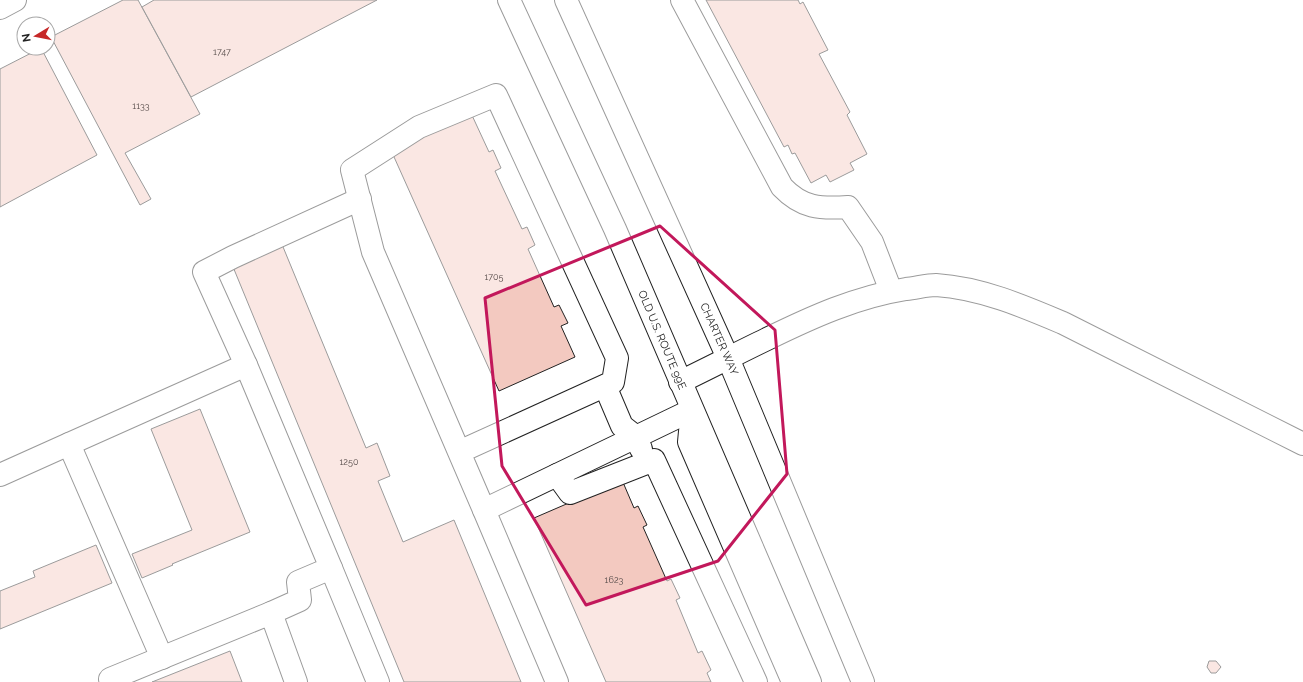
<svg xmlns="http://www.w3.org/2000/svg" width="1303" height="682" font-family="Raleway,sans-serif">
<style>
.building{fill:#f3c9c0;stroke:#222}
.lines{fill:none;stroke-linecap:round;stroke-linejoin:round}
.minor-casing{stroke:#222;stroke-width:24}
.major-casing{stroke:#222;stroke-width:24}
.minor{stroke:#fff;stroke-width:22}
.major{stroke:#fff;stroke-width:22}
.marked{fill:none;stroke:#c2185b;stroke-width:3;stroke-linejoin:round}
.labels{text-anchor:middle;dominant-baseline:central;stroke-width:3;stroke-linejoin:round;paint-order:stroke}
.number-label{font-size:9px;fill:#564c4a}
.street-label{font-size:11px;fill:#222;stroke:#fff}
</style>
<rect width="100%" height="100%" fill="#fff"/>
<!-- building -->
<g class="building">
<path d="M123,0H138L200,114L125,153L151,199L140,205L51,37Z"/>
<path d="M154,0H377L191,97L142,7Z"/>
<path d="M706,0H798L800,4L803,2L828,50L819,54L850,112L847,115L867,154L850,163L854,170L830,182L826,175L811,183L795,153L792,154L788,145L784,147Z"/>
<path d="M41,48L97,155L0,207V69Z"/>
<path d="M470,111L489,152L493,150L501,168L495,171L522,229L527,227L535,245L528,249L554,307L559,305L568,323L561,326L575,357L499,391L390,148Z"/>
<path d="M281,242L366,448L377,443L390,476L378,481L403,542L454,520L521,682H404L231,262Z"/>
<path d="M200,409L250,532L172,564L173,565L142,578L132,554L192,530L151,429Z"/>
<path d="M622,480L634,508L638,506L647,525L643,527L667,581L671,579L680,598L676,600L698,653L702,651L711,670L707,673L711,682H606L534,518Z"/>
<path d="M96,545L112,583L0,629V591L35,577L33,571Z"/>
<path d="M230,651L242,682H152Z"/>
<path d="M1209,661H1216L1221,667L1216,673H1211L1207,667Z"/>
</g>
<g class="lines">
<defs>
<g id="minor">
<path d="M682,0L782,187C802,208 820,209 848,207L872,242L891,291"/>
<path d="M0,8L15,0"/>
<path d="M246,365L204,272L233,257L360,199"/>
<path d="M680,382C709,368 738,353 767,339C812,317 856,297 906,289C916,288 927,285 936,285C981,288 1023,306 1063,323L1303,444"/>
<path d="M605,386L622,426L636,437L641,449"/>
<path d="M69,444L246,365L331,568L298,582L300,600L271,613"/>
<path d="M459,452L613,382L617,358L496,95L419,127L352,170L373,252L484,510L692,410"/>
<path d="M0,475L69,444L162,658"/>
<path d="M557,475L570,493L654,460L756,682"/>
<path d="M484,510L557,682"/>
<path d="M331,568L378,682"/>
<path d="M111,682L110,679L271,613L296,682"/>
</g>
<g id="major">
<path d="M509,0L615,229L810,682"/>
<path d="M566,0L728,358L863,682"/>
<path d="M692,411L689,442L793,682"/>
</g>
</defs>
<!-- minor casing -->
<use href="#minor" class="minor-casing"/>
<!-- major casing -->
<use href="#major" class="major-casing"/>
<!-- minor -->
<use href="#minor" class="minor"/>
<!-- major -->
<use href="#major" class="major"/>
</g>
<!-- marked area -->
<path d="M0 0H1303V682H0ZM660,226L775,330L787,474L718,561L586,605L502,466L485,298Z" fill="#fff" fill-opacity=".55" fill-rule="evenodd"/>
<path class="marked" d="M660,226L775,330L787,474L718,561L586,605L502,466L485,298Z"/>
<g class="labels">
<!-- number labels -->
<g class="number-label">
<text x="222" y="52">1747</text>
<text x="141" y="106">1133</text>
<text x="494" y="277">1705</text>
<text x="349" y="462">1250</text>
<text x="614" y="580">1623</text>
</g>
<!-- street labels -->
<g class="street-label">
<text transform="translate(719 339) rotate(66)">CHARTER WAY</text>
<text transform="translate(662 340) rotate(67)">OLD U.S. ROUTE 99E</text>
</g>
</g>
<!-- north arrow -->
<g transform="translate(36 36) rotate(260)"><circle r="19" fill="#ffffff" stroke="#a7a7a7"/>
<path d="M0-3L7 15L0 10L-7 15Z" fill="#c62828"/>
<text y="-6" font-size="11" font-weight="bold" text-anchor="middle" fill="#222222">N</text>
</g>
</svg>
